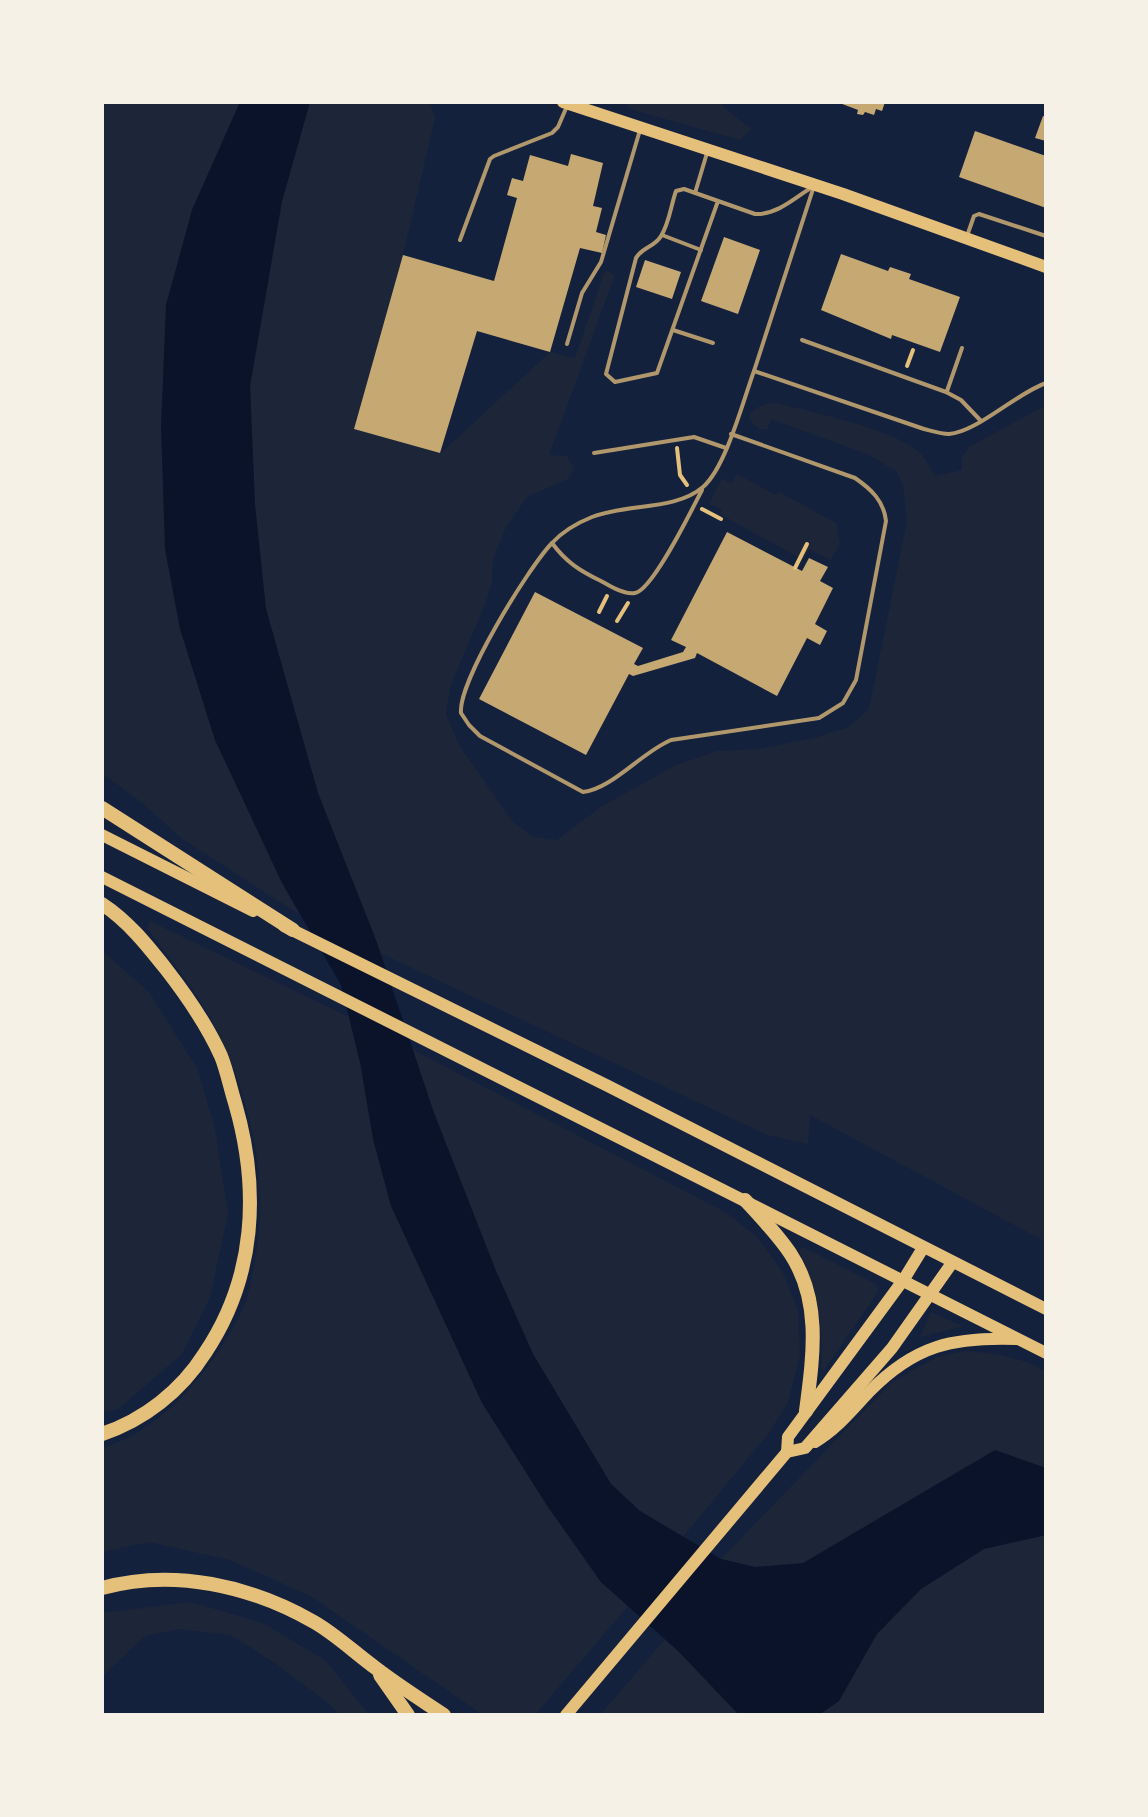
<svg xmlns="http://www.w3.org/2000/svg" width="1148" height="1817" font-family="'Fira Sans',sans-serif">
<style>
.green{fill:#1d2539}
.water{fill:#0b132b}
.building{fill:#c6a872}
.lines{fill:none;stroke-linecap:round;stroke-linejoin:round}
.path{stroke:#e5c07b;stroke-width:4}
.service{stroke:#b1986c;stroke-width:4}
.secondary{stroke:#e5c07b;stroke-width:12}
.motorway{stroke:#e5c07b;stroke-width:14}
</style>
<rect width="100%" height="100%" fill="#14213d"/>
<!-- green -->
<g class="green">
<path d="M102,102H240L192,210L281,881L300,915L181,838L141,802L102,773Z"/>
<path d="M310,102H430L435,118L403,255L354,429L441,453L550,352L575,358L605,270L615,275L549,455L567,456L574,469L568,479L527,497L506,527L493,559L492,581L486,602L450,687L446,714L459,745L512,821L533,837L557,840L601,807L676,765L717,751L759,749L814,738L849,727L869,709L907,520L903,485L897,472L870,455L771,419L767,429C758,430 753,426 749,417C755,406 765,403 777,403C813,413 897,429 922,455C927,461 930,469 935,476L962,470V457L969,447L1046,405V1242L810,1115L808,1144L767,1135L380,953L318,793L266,609L255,505L250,386L282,201Z"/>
<path d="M624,102H722V106L751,129L740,140L633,110Z"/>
<path d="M737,474L776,495L779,492L836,523L840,544L831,560L809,549L803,560L720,514L722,510L709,504L722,478L731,484Z"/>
<path d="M150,921L349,1017L360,1062L546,1504L601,1582L628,1606L535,1715H483L312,1597L230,1560L149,1542L102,1552V1448C147,1434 183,1401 210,1363C223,1345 235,1326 244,1306C249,1295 250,1282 253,1270C271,1188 252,1097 213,1023C195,989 170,959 147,928Z"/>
<path d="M102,951L149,992L198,1070L215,1129L228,1214L210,1297L182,1354L118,1409L102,1412Z"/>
<path d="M413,1050L727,1213L758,1238L783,1273L798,1310L800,1355L788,1402L769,1433L683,1537L640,1511L611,1484L533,1354L496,1271L434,1113Z"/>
<path d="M803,1247L876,1284L878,1292L824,1370L821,1368C825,1327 816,1287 799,1250Z"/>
<path d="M931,1312L960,1325L961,1327L920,1337Z"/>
<path d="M965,1351C995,1353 1019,1357 1046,1371V1468L995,1451L803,1564L755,1567L721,1559L892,1382L937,1357Z"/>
<path d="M1046,1535V1715H600L665,1639L678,1651L910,1600L921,1589L984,1549Z"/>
<path d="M191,1602L263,1623L326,1661L369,1715H340L326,1701L276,1664L231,1635L178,1629L145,1636L104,1675L102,1682V1613Z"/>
</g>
<!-- water -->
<path class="water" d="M240,102H310L282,201L250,386L255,505L266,609L318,793L376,940L434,1113L496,1271L533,1354L611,1484L640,1511L721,1559L755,1567L803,1563L995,1450L1046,1468V1535L984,1549L921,1589L877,1634L839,1701L819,1715H739L678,1651L601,1582L546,1504L482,1403L391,1206L373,1139L360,1062L341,985L281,881L215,740L180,629L165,549L161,426L166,305L192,210Z"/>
<!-- building -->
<g class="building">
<path d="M837,102H885L882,111L876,109L874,115L865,112L863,115L857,114L858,110Z"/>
<path d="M1043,116L1046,117V141L1035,138Z"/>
<path d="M975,131L1046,156V208L959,177Z"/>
<path d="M571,154L603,163L593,206L602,208L596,232L606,235L602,253L580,248L550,352L477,331L440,453L354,429L403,255L494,281L517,198L507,195L512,178L523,181L530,155L568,166Z"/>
<path d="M724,237L760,250L738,314L701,301Z"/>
<path d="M841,254L888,271L890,267L911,274L909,279L960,297L940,352L892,335L891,339L821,310Z"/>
<path d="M645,260L681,272L672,299L636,287Z"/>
<path d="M727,532L802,571L809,558L828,567L820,581L833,588L815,624L827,631L820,645L807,638L777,696L697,653L695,658L633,676L629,674L586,755L479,699L535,592L643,648L634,664L638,666L683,652L686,647L671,640Z"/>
</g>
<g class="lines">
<!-- path -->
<g class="path">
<path d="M907,366L913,350"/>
<path d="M677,448L680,475L687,485"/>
<path d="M702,509L721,519"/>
<path d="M795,568L807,544"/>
<path d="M599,612L607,596"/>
<path d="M617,621L628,603"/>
</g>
<!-- service -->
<g class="service">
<path d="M814,186L754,371L924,429C932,431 941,434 949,434C977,432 1015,394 1046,383"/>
<path d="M695,193L707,153"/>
<path d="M718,201L657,373L615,382L606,374L636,258C642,247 655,247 661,236C669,224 671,205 676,191L684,189L755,214C777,215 795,198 812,187"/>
<path d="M662,235L701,250"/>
<path d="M967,236L974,216L979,214L1046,236"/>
<path d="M460,240L490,159L494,156L552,133L558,127L567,106"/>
<path d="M673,330L713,343"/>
<path d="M802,340L946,392L961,400L981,421"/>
<path d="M567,344L582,293L601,262L640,130"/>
<path d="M947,391L962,348"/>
<path d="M731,434L855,478C871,489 884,501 886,521L856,680L843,703L819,718L671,740C642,752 612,789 583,792L480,736L469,725L461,713C458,682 528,568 552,543C563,531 577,523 592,517C627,503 675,511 703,487C726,467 743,401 754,371"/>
<path d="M594,453L694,437L726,448"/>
<path d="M552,543C566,562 580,571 601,581C610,586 624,595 635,593C653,590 692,509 702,490"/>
</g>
<!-- secondary -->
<g class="secondary">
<path d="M563,102L843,194L1046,267"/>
<path d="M102,835L253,911"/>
<path d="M102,877L1046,1353"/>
<path d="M284,926L608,1086L1046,1309"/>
<path d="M815,1442C837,1429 852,1410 869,1392C915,1345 953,1337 1016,1339"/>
<path d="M787,1452L788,1437L904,1279L923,1248"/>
<path d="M566,1715L787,1452L805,1448L892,1348L952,1263"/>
</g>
<!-- motorway -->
<g class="motorway">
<path d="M102,808L293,930"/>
<path d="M102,904C128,921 147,945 166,969C187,996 207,1025 221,1056C227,1071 230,1087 235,1103C260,1189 256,1277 205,1353C181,1391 144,1420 102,1434"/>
<path d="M745,1200C761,1217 777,1234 790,1253C822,1301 813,1357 806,1411"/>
<path d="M102,1588C174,1568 251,1586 314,1622C335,1634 354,1652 373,1666C396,1684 420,1699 444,1715"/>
<path d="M380,1675L408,1715"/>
</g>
</g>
<!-- border -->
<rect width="1148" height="1817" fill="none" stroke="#f6f1e7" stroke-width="208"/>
</svg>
